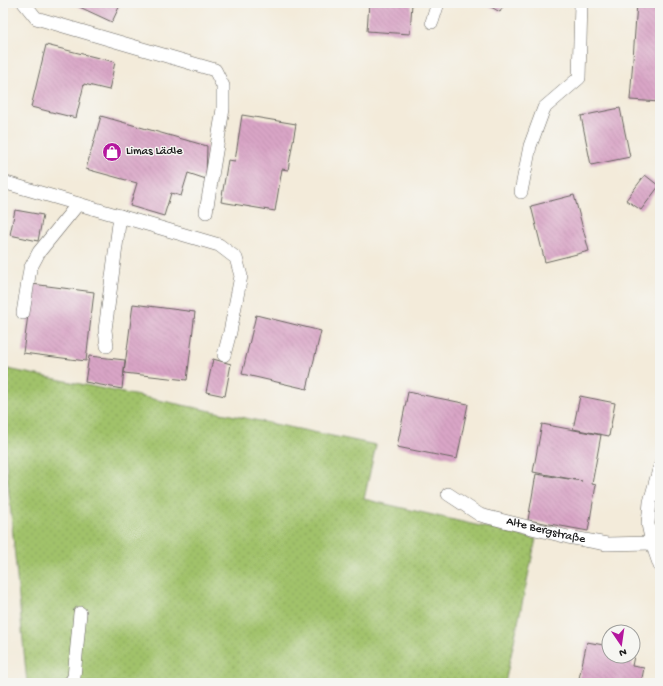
<svg xmlns="http://www.w3.org/2000/svg" width="663" height="686" font-family="'Gochi Hand',sans-serif">
<style>
.park{fill:url(#park-dots);stroke:#5e6f43}
.building{fill:url(#building-back-hatch)}
.lines{fill:none;stroke-linecap:round;stroke-linejoin:round}
.service-casing{stroke:#67645e;stroke-width:14}
.service{stroke:#fff;stroke-width:13}
.labels{text-anchor:middle;dominant-baseline:central;stroke-width:3;stroke-linejoin:round;paint-order:stroke}
.poi-label{font-size:12px;fill:#1c1c1c;stroke:#f6f6f2;text-anchor:start}
.street-label{font-size:12px;fill:#1c1c1c;stroke:#f6f6f2}
</style>
<defs>
<pattern id="park-dots" width="8" height="8" patternUnits="userSpaceOnUse"><rect width="8" height="8" fill="#a1c26a"/><path d="M2 2h.1M6 6h.1" fill="none" stroke="#8aa65b" stroke-width="1.8" stroke-linecap="round"/></pattern>
<pattern id="building-back-hatch" width="6" height="6" patternUnits="userSpaceOnUse"><rect width="6" height="6" fill="#d9a5c6"/><path d="M-1 5l2 2M0 0l6 6M5-1l2 2" fill="none" stroke="#ba8daa"/></pattern>
</defs>
<rect width="100%" height="100%" fill="#f6f6f2"/>
<filter id="ink" filterUnits="userSpaceOnUse"><feTurbulence type="fractalNoise" baseFrequency=".025" numOctaves="2"/><feDisplacementMap in="SourceGraphic" scale="8" xChannelSelector="R" yChannelSelector="G"/><feConvolveMatrix kernelMatrix="1 2 1 2 8 2 1 2 1" color-interpolation-filters="sRGB"/></filter>
<filter id="wash" filterUnits="userSpaceOnUse"><feTurbulence type="fractalNoise" baseFrequency=".012" numOctaves="4" result="noise"/><feDisplacementMap in="SourceGraphic" scale="16" xChannelSelector="R" yChannelSelector="G"/><feGaussianBlur stdDeviation="0.9" result="paint"/><feColorMatrix in="noise" values="0 0 0 0 0 0 0 0 0 0 0 0 0 0 0 0 0 1.4 0 .05"/><feComposite in="paint" operator="in"/></filter>
<g filter="url(#wash)">
<rect width="100%" height="100%" fill="#f3ebda"/>
<!-- park -->
<path class="park" d="M3,368L376,445L364,499L536,539L505,683H27L3,430Z"/>
<g id="blocks">
<!-- building -->
<g class="building">
<path d="M71,3H121L112,22Z"/>
<path d="M369,3H412L410,34L367,31Z"/>
<path d="M484,3H505L500,12Z"/>
<path d="M637,3H660V102L630,100Z"/>
<path d="M46,45L115,62L109,90L84,84L76,118L31,107Z"/>
<path d="M620,108L630,157L591,165L581,116Z"/>
<path d="M242,115L296,124L288,170L282,169L275,211L221,202L228,160L235,161Z"/>
<path d="M101,116L207,146L206,179L188,173L181,196L171,193L164,216L130,206L137,183L86,169Z"/>
<path d="M645,175L659,186L641,210L626,200Z"/>
<path d="M574,195L589,251L545,262L531,206Z"/>
<path d="M15,210L43,215L38,241L10,235Z"/>
<path d="M32,284L94,292L86,361L23,353Z"/>
<path d="M133,304L195,312L187,380L124,373Z"/>
<path d="M256,315L321,331L307,389L242,374Z"/>
<path d="M89,356L125,360L122,389L85,382Z"/>
<path d="M213,359L231,364L225,396L206,392Z"/>
<path d="M408,392L468,404L457,459L397,447Z"/>
<path d="M580,396L615,403L609,436L573,429Z"/>
<path d="M542,424L601,435L592,484L596,485L588,531L528,520L536,474L582,481L533,472Z"/>
<path d="M587,642L609,646V656H633V651H635L632,666L644,668L641,683H578Z"/>
</g>
</g>
</g>
<g filter="url(#ink)">
<use href="#blocks" fill-opacity="0" stroke="#67645e" stroke-width="1"/>
<g class="lines">
<defs>
<g id="service">
<path d="M24,3L36,18L215,70L223,86V109L206,212"/>
<path d="M432,22L438,3"/>
<path d="M3,182L219,245L236,258L241,276L230,332L224,355"/>
<path d="M521,192L530,146L544,108L579,78L581,3"/>
<path d="M23,313L30,269L39,252L78,204"/>
<path d="M107,346L105,330L120,216"/>
<path d="M660,466L650,502L648,524L652,543L660,566"/>
<path id="s1" d="M448,494L480,515L568,537L607,544L652,543"/>
<path d="M70,683L74,677L80,613"/>
</g>
</defs>
<!-- service casing -->
<use href="#service" class="service-casing"/>
<!-- service -->
<use href="#service" class="service"/>
</g>
</g>
<!-- icons -->
<defs>
<symbol id="shop-disc" viewBox="-11 -11 22 22"><circle r="9.5" fill="#b5179e" stroke="#f6f6f2"/><path d="M-5-2.5h2.3a2.7 3.5 0 0 1 5.4 0H5L5.5 6h-11ZM-1.5-2.5h3a1.5 2.3 0 0 0-3 0Z" fill="#fff"/></symbol>
</defs>
<g fill-rule="evenodd">
<use href="#shop-disc" x="101" y="141" width="22" height="22"/>
</g>
<g class="labels">
<!-- poi labels -->
<g class="poi-label">
<text x="126" y="152">Limas Lädle</text>
</g>
<!-- street labels -->
<g class="street-label">
<text stroke="none"><textPath href="#s1" startOffset="106">Alte Bergstraße</textPath></text>
</g>
</g>
<!-- margin -->
<rect width="663" height="686" fill="none" stroke="#f6f6f2" stroke-width="16"/>
<!-- north arrow -->
<g transform="translate(621 644) rotate(167)"><circle r="19" fill="#f6f6f2" stroke="#9f9f9c"/>
<path d="M0-3L7 15L0 10L-7 15Z" fill="#b5179e"/>
<text y="-6" font-size="11" font-weight="bold" text-anchor="middle" fill="#1c1c1c">N</text>
</g>
</svg>
